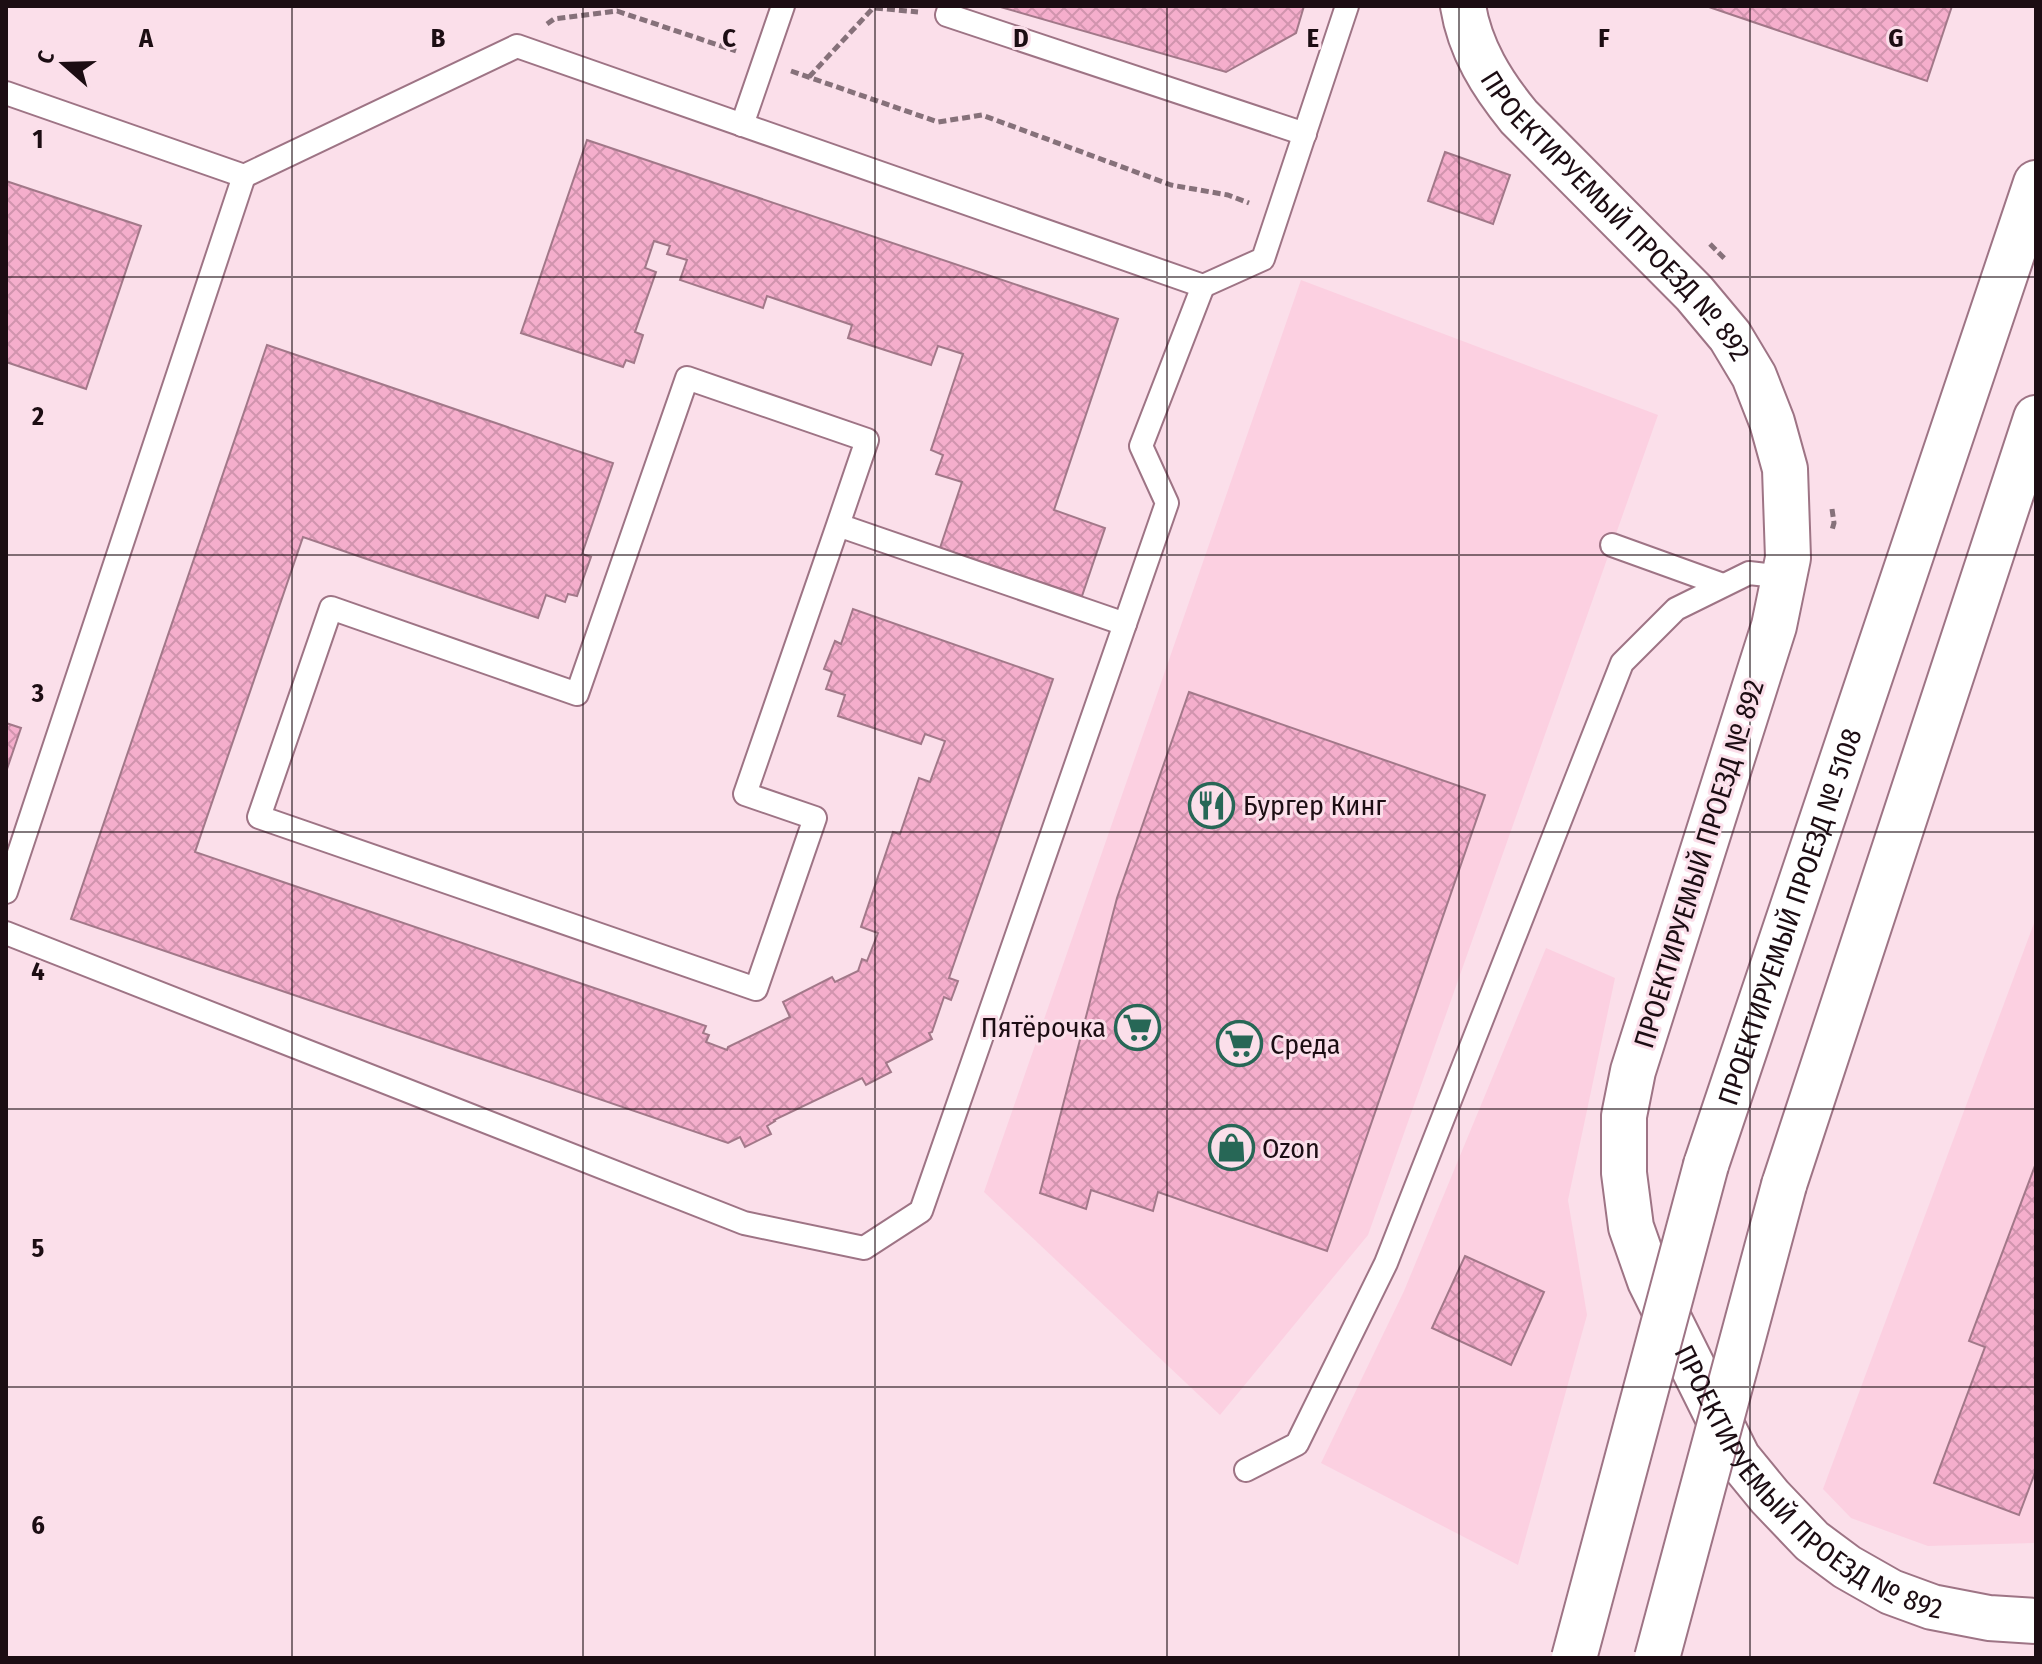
<svg xmlns="http://www.w3.org/2000/svg" width="2042" height="1664" font-family="'Fira Sans Condensed',sans-serif">
<style>
.built{fill:#fcd0e1}
.building{fill:url(#building-cross-hatch);stroke:#a27889;stroke-width:2}
.lines{fill:none;stroke-linecap:round;stroke-linejoin:round}
.lane-casing{stroke:#9e7485;stroke-width:26}
.street-casing{stroke:#9e7485;stroke-width:48}
.secondary-casing{stroke:#9e7485;stroke-width:48}
.path{stroke:#86717a;stroke-width:5;stroke-dasharray:8 4;stroke-linecap:butt}
.lane{stroke:#fff;stroke-width:22}
.street{stroke:#fff;stroke-width:44}
.secondary{stroke:#fff;stroke-width:44}
.secondary-bridge-casing{stroke:#9e7485;stroke-width:48;stroke-linecap:butt}
.secondary-bridge{stroke:#fff;stroke-width:44}
.grid{fill:none;stroke:#1c0d13;stroke-width:2;stroke-opacity:0.55}
.labels{text-anchor:middle;dominant-baseline:central;stroke-width:6;stroke-linejoin:round;paint-order:stroke}
.street-label{font-size:28px;fill:#1c0d13;stroke:#fbdfea}
.poi-label{font-size:28px;fill:#1c0d13;stroke:#fbdfea;text-anchor:start}
.grid-label{font-size:26px;text-anchor:middle;font-weight:bold;fill:#1c0d13;stroke:#fbdfea;stroke-width:6;stroke-linejoin:round;paint-order:stroke}
</style>
<defs>
<pattern id="building-cross-hatch" width="8" height="8" patternUnits="userSpaceOnUse" patternTransform="scale(2)"><rect width="8" height="8" fill="#f5aecc"/><path d="M0 0l8 8M0 8l8-8" fill="none" stroke="#d194ae"/></pattern>
</defs>
<rect width="100%" height="100%" fill="#fbdfea"/>
<!-- built -->
<g class="built">
<path d="M1301,280L1658,415L1368,1235L1220,1415L984,1192Z"/>
<path d="M2036,918V1543L1928,1546L1851,1518L1823,1489Z"/>
<path d="M1546,948L1615,978L1568,1200L1587,1315L1518,1565L1321,1463L1404,1291Z"/>
</g>
<!-- building -->
<g class="building">
<path d="M997,6H1304L1296,33L1226,72Z"/>
<path d="M1706,6H1952L1927,81Z"/>
<path d="M587,140L1118,319L1054,510L1105,528L1082,596L940,548L962,482L936,474L943,455L931,450L963,354L938,346L931,365L848,338L852,325L767,296L763,308L680,280L687,260L667,254L670,246L654,241L645,268L656,272L635,332L643,335L634,363L626,360L623,367L521,333Z"/>
<path d="M1445,152L1510,175L1493,224L1428,201Z"/>
<path d="M6,181L141,226L86,389L6,362Z"/>
<path d="M267,345L613,463L582,554L591,557L577,596L568,594L565,602L546,595L538,618L303,537L195,852L706,1026L703,1033L709,1035L706,1042L727,1050L728,1047L790,1017L783,1002L832,977L835,982L858,971L862,959L867,961L878,933L861,927L893,832L900,834L919,778L930,782L945,741L925,734L921,744L838,716L845,695L826,689L832,672L824,669L835,641L841,644L853,609L1053,679L949,978L958,981L951,1000L944,997L932,1032L929,1033L932,1039L886,1063L891,1072L866,1085L862,1078L774,1120L775,1121L767,1126L771,1134L745,1147L740,1137L728,1143L71,919Z"/>
<path d="M1189,692L1485,795L1327,1251L1158,1192L1153,1211L1091,1190L1086,1209L1040,1193L1117,898Z"/>
<path d="M6,723L21,728L6,772Z"/>
<path d="M2036,1163V1470L2019,1515L1934,1483L1985,1347L1969,1341Z"/>
<path d="M1465,1256L1544,1292L1511,1365L1432,1328Z"/>
</g>
<g class="lines">
<defs>
<g id="lane">
<path d="M950,6L947,15L1305,134"/>
<path d="M6,93L244,176L517,46L1203,286L1263,259L1347,6"/>
<path d="M742,125L783,6"/>
<path d="M838,525L867,440L687,378L577,694L331,608L259,817L756,989L815,818L745,794L838,525L1125,624"/>
<path d="M1612,545L1723,585"/>
<path d="M6,892L244,176"/>
<path d="M6,933L744,1223L864,1248L921,1211L1167,503L1141,446L1203,286"/>
<path d="M1246,1470L1297,1444L1386,1263L1622,663L1676,609L1749,573L1785,577"/>
</g>
<g id="street">
<path id="s1" d="M1463,6C1470,49 1492,84 1519,117L1694,293L1730,336L1754,376L1772,422L1785,469L1788,558L1774,626L1633,1071L1624,1116V1173L1631,1227L1650,1281L1738,1458L1770,1497L1812,1541L1847,1567L1891,1592L1932,1607L1989,1618L2036,1621"/>
</g>
<g id="secondary">
<path id="s2" d="M1706,1165L2036,183"/>
<path d="M1784,1185L2036,418"/>
</g>
</defs>
<!-- lane casing -->
<use href="#lane" class="lane-casing"/>
<!-- street casing -->
<use href="#street" class="street-casing"/>
<!-- secondary casing -->
<use href="#secondary" class="secondary-casing"/>
<!-- path -->
<g class="path">
<path d="M875,8L918,12"/>
<path d="M547,24L554,19L617,11L736,51"/>
<path d="M791,71L938,122L982,115L1171,185L1228,195L1249,203"/>
<path d="M809,77L875,6"/>
<path d="M1710,244L1726,260"/>
<path d="M1832,509L1834,523L1832,530"/>
</g>
<!-- lane -->
<use href="#lane" class="lane"/>
<!-- street -->
<use href="#street" class="street"/>
<!-- secondary -->
<use href="#secondary" class="secondary"/>
<defs>
<g id="secondary-bridge">
<path d="M1574,1658L1706,1165"/>
<path d="M1657,1658L1784,1185"/>
</g>
</defs>
<!-- secondary-bridge casing -->
<use href="#secondary-bridge" class="secondary-bridge-casing"/>
<!-- secondary-bridge -->
<use href="#secondary-bridge" class="secondary-bridge"/>
</g>
<!-- grid -->
<path class="grid" d="M292,6V1658M583,6V1658M875,6V1658M1167,6V1658M1459,6V1658M1750,6V1658M6,277H2036M6,555H2036M6,832H2036M6,1109H2036M6,1387H2036"/>
<!-- icons -->
<defs>
<symbol id="restaurant-ring" viewBox="-11 -11 22 22"><circle r="9.5" fill="#fbdfea" stroke="#276756" stroke-width="1.5"/><path d="M-5-6h1v4h1v-4h1v4h1v-4h1v5L-1.5 .5V6h-2V.5L-5-1ZM5-6V6H3V1.5H1.5Q1.5-4 5-6Z" fill="#276756"/></symbol>
<symbol id="supermarket-ring" viewBox="-11 -11 22 22"><circle r="9.5" fill="#fbdfea" stroke="#276756" stroke-width="1.5"/><path d="M-6-5.5h2.5l.6 2H6L4.5 2H-2.5L-4.4-4H-6ZM-1.5 3.2a1.3 1.3 0 1 0 .1 0ZM3 3.2a1.3 1.3 0 1 0 .1 0Z" fill="#276756"/></symbol>
<symbol id="shop-ring" viewBox="-11 -11 22 22"><circle r="9.5" fill="#fbdfea" stroke="#276756" stroke-width="1.5"/><path d="M-5-2.5h2.3a2.7 3.5 0 0 1 5.4 0H5L5.5 6h-11ZM-1.5-2.5h3a1.5 2.3 0 0 0-3 0Z" fill="#276756"/></symbol>
</defs>
<g fill-rule="evenodd">
<use href="#restaurant-ring" x="1186" y="780" width="51" height="51"/>
<use href="#supermarket-ring" x="1112" y="1002" width="51" height="51"/>
<use href="#supermarket-ring" x="1214" y="1018" width="51" height="51"/>
<use href="#shop-ring" x="1206" y="1122" width="51" height="51"/>
</g>
<g class="labels">
<!-- street labels -->
<g class="street-label">
<text stroke="none"><textPath href="#s1" startOffset="264">ПРОЕКТИРУЕМЫЙ ПРОЕЗД № 892</textPath></text>
<text transform="translate(1699 864) rotate(-73)">ПРОЕКТИРУЕМЫЙ ПРОЕЗД № 892</text>
<text stroke="none"><textPath href="#s2" startOffset="262">ПРОЕКТИРУЕМЫЙ ПРОЕЗД № 5108</textPath></text>
<text stroke="none"><textPath href="#s1" startOffset="1680">ПРОЕКТИРУЕМЫЙ ПРОЕЗД № 892</textPath></text>
</g>
<!-- poi labels -->
<g class="poi-label">
<text x="1243" y="805">Бургер Кинг</text>
<text x="1106" y="1027" text-anchor="end">Пятёрочка</text>
<text x="1270" y="1044">Среда</text>
<text x="1262" y="1148">Ozon</text>
</g>
</g>
<g class="grid-label">
<text x="146" y="47">A</text>
<text x="438" y="47">B</text>
<text x="729" y="47">C</text>
<text x="1021" y="47">D</text>
<text x="1313" y="47">E</text>
<text x="1604" y="47">F</text>
<text x="1896" y="47">G</text>
<text x="38" y="148">1</text>
<text x="38" y="425">2</text>
<text x="38" y="702">3</text>
<text x="38" y="980">4</text>
<text x="38" y="1257">5</text>
<text x="38" y="1534">6</text>
</g>
<!-- border -->
<rect width="2042" height="1664" fill="none" stroke="#1c0d13" stroke-width="16"/>
<!-- north arrow -->
<g transform="translate(64 64) rotate(290)" stroke="#fbdfea" stroke-width="6" paint-order="stroke">
<path d="M0-6L14 30L0 20L-14 30Z" fill="#1c0d13"/>
<text y="-12" font-size="22" font-weight="bold" text-anchor="middle" fill="#1c0d13">С</text>
</g>
</svg>
